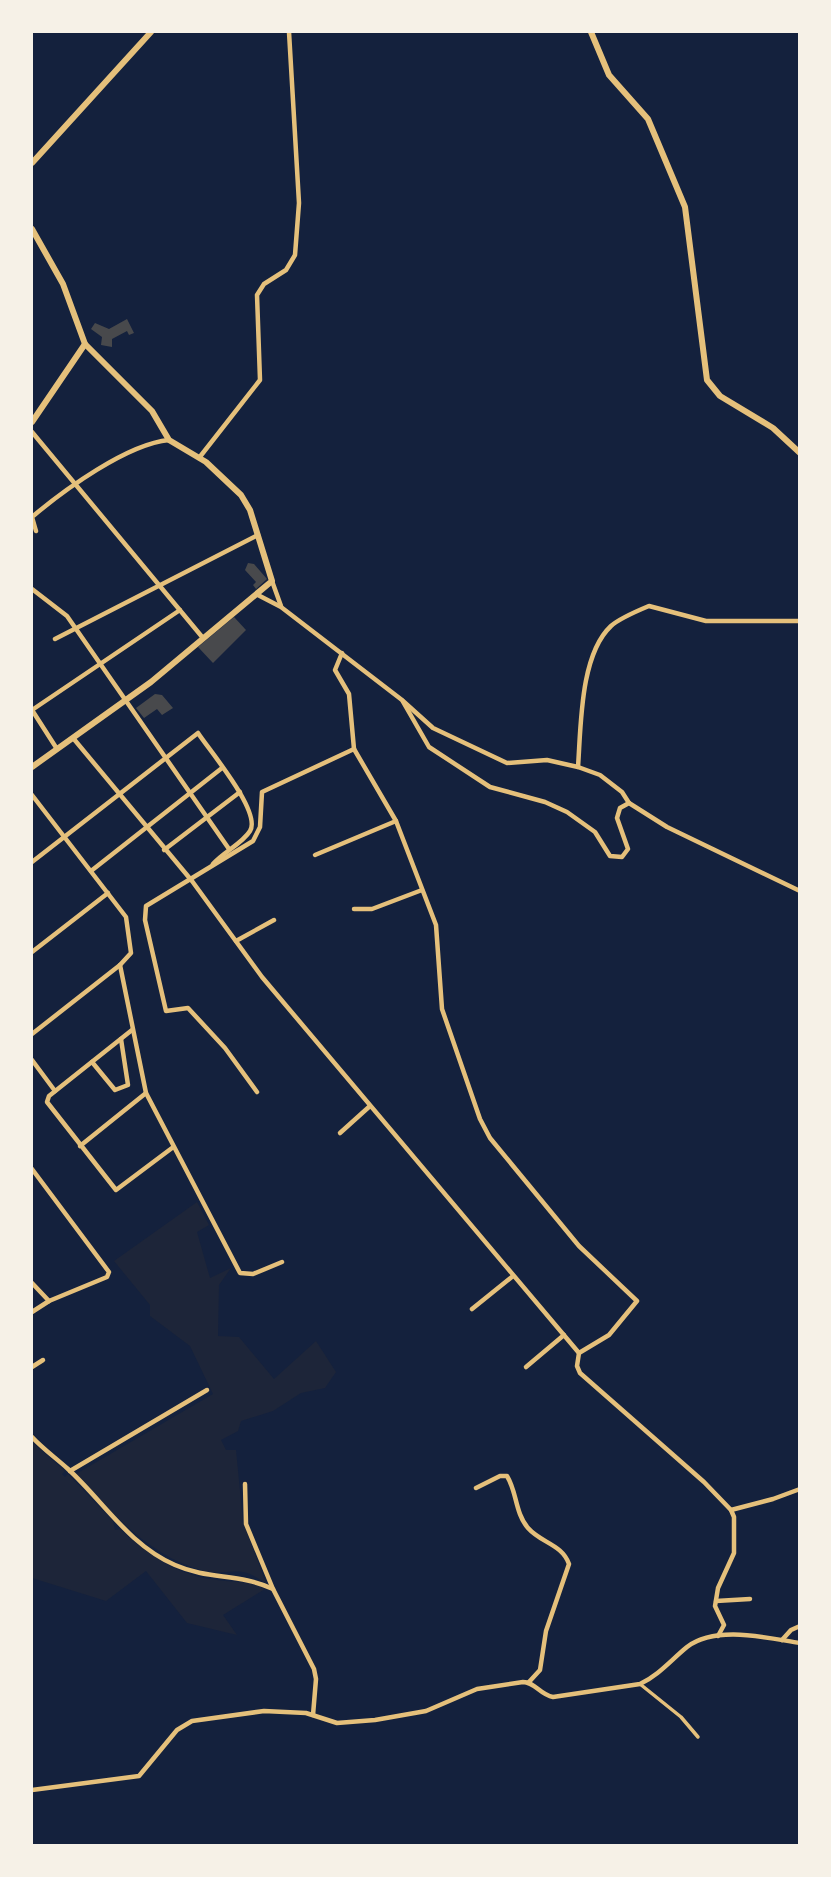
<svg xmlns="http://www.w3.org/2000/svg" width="831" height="1877" font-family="'Titillium Web',sans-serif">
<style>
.green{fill:#1d2539}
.building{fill:#48494c}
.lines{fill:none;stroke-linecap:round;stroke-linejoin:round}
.pedestrian{stroke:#e5c07b;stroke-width:3.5}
.minor{stroke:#e5c07b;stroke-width:4.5}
.tertiary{stroke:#e5c07b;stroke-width:6}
</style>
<rect width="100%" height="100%" fill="#14213d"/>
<!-- green -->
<g class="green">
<path d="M197,1202L209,1225L197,1232L210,1278L231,1268L219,1285L218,1336L239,1337L274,1379L316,1341L336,1372L325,1388L301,1393L273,1411L241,1421L238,1431L221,1440L226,1450H236L243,1522L266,1583C260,1580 254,1575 247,1573C234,1569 218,1575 204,1571C151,1557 112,1514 76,1474L213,1394L190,1346L150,1316V1305L114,1261Z"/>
<path d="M32,1442L65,1471L62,1474L65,1477L68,1474L113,1521L115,1530L120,1529C147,1554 178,1576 217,1580C237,1583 245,1580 265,1589L223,1615L237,1635L187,1623L146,1571L106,1601L32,1578Z"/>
</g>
<!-- building -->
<g class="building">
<path d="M127,319L134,333L129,335L127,331L112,339V347L101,345L102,337L91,329L95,323L109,329Z"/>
<path d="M248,563L254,564L267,579L256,589L253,585L256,582L245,570Z"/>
<path d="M234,617L246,630L213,663L198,647Z"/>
<path d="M155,694L162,695L173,708L162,715L157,709L144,718L136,708Z"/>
</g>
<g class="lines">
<!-- pedestrian -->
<path class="pedestrian" d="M640,1684L681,1717L698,1737"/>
<!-- minor -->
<g class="minor">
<path d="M32,432L203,638"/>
<path d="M199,458L260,380L257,295L264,284L286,270L295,255L299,203L289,32"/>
<path d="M36,531L32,517C64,490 127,444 169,440"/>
<path d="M272,581L281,606"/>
<path d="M32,589L67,616L229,849"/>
<path d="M256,594L281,607L402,700L429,747L490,787L545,802L567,812L595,832L610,856L622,857L628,849L617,818L620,808L629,803L667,827L800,891"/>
<path d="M55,639L258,535"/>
<path d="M342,653L335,670L349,694L354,749L396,821L436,925L442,1009L480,1119L490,1138L579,1246L637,1301L609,1335L579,1353L577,1366L580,1373L704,1482L731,1510L734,1517V1553L718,1588L715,1606L724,1625L718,1636"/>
<path d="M403,701L433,728L507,763L547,760L578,767L600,775L622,792L629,803"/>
<path d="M32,710L180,610"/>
<path d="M32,710L57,749"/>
<path d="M73,738L192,881L262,977L579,1353"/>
<path d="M578,767C581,726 580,655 611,626C620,618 637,611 649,606L706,621H800"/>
<path d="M32,795L126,917L131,953L120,965L32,1034"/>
<path d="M164,850L240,792"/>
<path d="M315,855L396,821"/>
<path d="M32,862L198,733C209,750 262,812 250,831C242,844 223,852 213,864"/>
<path d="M91,871L222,768"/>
<path d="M354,909H372L422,890"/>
<path d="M236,941L274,920"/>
<path d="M32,952L108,893"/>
<path d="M120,965L146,1093L240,1273L253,1274L282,1262"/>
<path d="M132,1030L49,1096L47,1102L116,1190L172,1148"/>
<path d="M32,1060L55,1091"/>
<path d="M92,1062L115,1090L128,1085L121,1039"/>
<path d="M257,1092L225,1048L188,1008L166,1011L145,920L146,906L253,841L260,827L262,792L354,749"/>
<path d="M340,1133L370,1106"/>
<path d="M80,1146L146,1093"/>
<path d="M32,1169L109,1272L107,1277L49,1301L32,1312"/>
<path d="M32,1283L49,1301"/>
<path d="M472,1309L513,1276"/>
<path d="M32,1367L43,1360"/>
<path d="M526,1367L564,1335"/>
<path d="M32,1437C43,1449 56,1458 68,1469C103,1501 129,1545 175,1565C209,1580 239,1573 273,1589L314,1669L316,1679L313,1715"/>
<path d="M70,1471L207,1390"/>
<path d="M245,1484L246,1524L273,1589"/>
<path d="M476,1488L500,1476H507C517,1492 515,1513 528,1528C541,1543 562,1544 569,1564L546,1631L540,1670L529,1682"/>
<path d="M731,1510L773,1499L800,1489"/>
<path d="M716,1601L750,1599"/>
<path d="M782,1640L791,1630L800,1626"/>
<path d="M32,1790L139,1776L177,1730L192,1721L264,1711L306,1713L337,1723L375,1720L426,1711L477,1689L523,1682C535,1682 540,1695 553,1697L640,1684C659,1675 671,1660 687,1647C716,1625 767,1638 800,1643"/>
</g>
<!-- tertiary -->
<g class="tertiary">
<path d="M591,32L609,75L648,119L685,207L707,380L720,396L773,428L800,453"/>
<path d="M32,163L151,32"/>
<path d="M32,229L63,284L85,344L152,411L169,440L206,462L241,495L250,510L272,581L151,682L32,767"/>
<path d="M32,422L85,344"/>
</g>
</g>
<!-- border -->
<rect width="831" height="1877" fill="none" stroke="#f6f1e7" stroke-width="66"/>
</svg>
